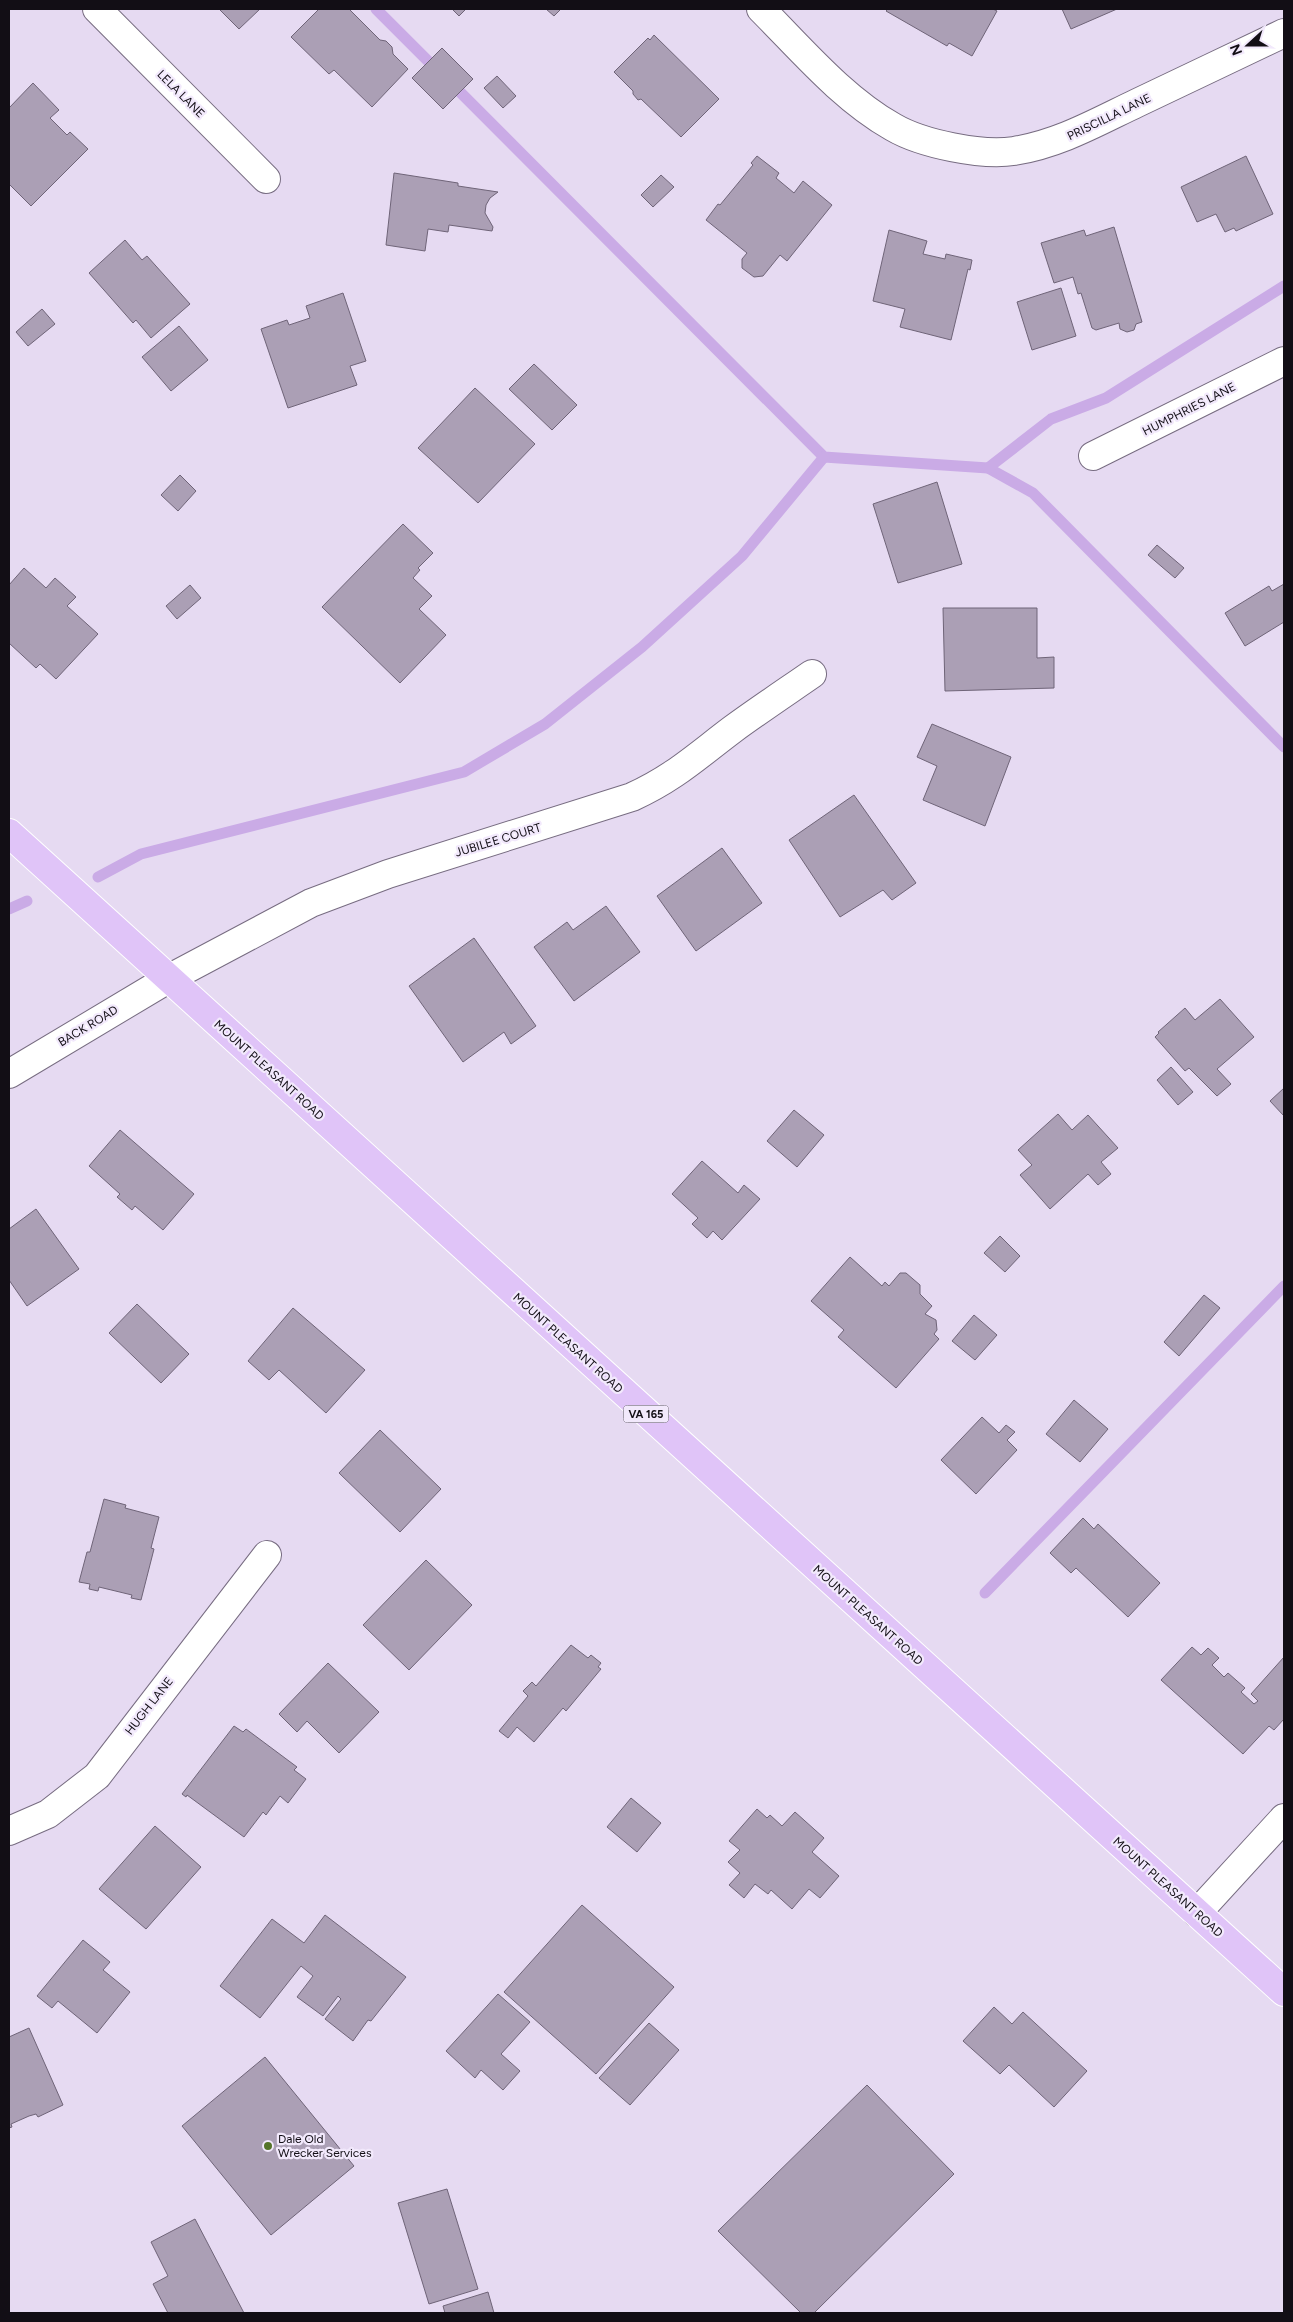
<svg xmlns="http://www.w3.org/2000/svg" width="1293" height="2322" font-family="Figtree,sans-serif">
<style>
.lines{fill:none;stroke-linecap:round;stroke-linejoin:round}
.stream{stroke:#caabe6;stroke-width:11}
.building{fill:#ab9fb5;stroke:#6f6478}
.minor-casing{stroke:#776c81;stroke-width:30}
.tertiary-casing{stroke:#776c81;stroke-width:30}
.trunk-casing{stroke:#fff;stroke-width:30}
.minor{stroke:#fff;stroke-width:28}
.tertiary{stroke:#fff;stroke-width:28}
.trunk{stroke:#e0c4f8;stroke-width:28}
.poi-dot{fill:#557429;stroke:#f2e9fc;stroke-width:2}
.labels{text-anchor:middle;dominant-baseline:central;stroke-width:4.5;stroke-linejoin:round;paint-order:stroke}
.shield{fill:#f2e9fc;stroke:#55505a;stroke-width:1}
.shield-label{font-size:11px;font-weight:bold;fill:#120e15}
.street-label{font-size:12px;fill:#120e15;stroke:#f2e9fc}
.poi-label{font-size:12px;fill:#120e15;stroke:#f2e9fc;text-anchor:start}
</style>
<rect width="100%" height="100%" fill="#e6daf2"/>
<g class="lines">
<!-- stream -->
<g class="stream">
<path d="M376,9L438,71"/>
<path d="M450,82L824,457L988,468L1033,493L1284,747"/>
<path d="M988,468L1051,419L1106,398L1284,286"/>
<path d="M98,877L141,854L464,772L545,724L642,647L742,556L824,457"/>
<path d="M9,909L27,901"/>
<path d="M985,1593L1284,1286"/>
</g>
</g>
<!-- building -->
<g class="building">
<path d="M219,9H260L239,29Z"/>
<path d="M319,9H349L380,40L386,41L392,47L393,54L408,69L372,107L334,70L329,74L291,37Z"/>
<path d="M452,9H466L459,16Z"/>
<path d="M546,9H561L554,16Z"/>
<path d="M888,9H993L997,11L972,56L949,43L947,46L886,11Z"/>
<path d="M1062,9H1117L1071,29Z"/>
<path d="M654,35L719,99L681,137L641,99L638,100L633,94V91L614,72L648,38L650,40Z"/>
<path d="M442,48L473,79L443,109L412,78Z"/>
<path d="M497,76L516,96L503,108L484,88Z"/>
<path d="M33,83L59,110L50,118L67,135L70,132L88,149L31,206L9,184V108Z"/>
<path d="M757,156L779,173L776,178L794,193L803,181L832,205L787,261L780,255L763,276L754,277L742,268V259L747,253L706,220L718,204L720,205L753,165L751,163Z"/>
<path d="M1246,156L1273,214L1236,231L1234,228L1225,232L1216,214L1197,222L1181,187Z"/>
<path d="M394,173L458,183V186L498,192L490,198L486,205L485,213L493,227L492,231L449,225L448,232L428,229L425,251L386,245Z"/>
<path d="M661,175L674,187L653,207L641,195Z"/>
<path d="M1114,227L1142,322L1136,324L1134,330L1127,332L1120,329L1119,323L1096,330L1092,328L1081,293L1078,294L1073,277L1054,283L1041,243L1084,230L1086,236Z"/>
<path d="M889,230L927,241L923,254L945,259L946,254L972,260L970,270L968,269L951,340L900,327L905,309L873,301Z"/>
<path d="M125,240L142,260L147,256L190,304L151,338L136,320L133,323L89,273Z"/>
<path d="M1061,288L1076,336L1032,350L1017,302Z"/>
<path d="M343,293L366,361L350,366L357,385L288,408L261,329L287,320L289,325L310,318L306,306Z"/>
<path d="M42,309L55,324L28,346L16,332Z"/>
<path d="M179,326L208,360L171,391L142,357Z"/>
<path d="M534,364L577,405L552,430L509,389Z"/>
<path d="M475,388L535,444L478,503L418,448Z"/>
<path d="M180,475L196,491L178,511L161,495Z"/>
<path d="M937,482L962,564L898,583L873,504Z"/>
<path d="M403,524L433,553L418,568L420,570L413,578L432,596L419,609L446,635L400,683L322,607Z"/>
<path d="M1157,545L1184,568L1175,578L1148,555Z"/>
<path d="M24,568L46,588L55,578L76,597L67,606L98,634L56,679L40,664L36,668L9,643V585Z"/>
<path d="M1284,584V622L1245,646L1225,613L1269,586L1272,591Z"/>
<path d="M190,585L201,598L177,619L166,606Z"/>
<path d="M943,608H1037V658L1054,657V688L945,691Z"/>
<path d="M932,724L1011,757L985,826L923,800L937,766L917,757Z"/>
<path d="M854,795L916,883L892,900L883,890L840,917L789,840Z"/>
<path d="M722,848L762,903L696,951L657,896Z"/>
<path d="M606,906L640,952L574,1001L534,947L567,922L573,930Z"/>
<path d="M474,938L536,1026L511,1044L504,1032L463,1062L409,986Z"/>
<path d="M1220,999L1254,1037L1217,1069L1231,1084L1217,1096L1189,1068L1185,1071L1155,1037L1159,1033L1158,1032L1185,1008L1195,1020Z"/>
<path d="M1171,1067L1193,1092L1178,1105L1157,1080Z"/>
<path d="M1284,1088V1116L1270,1101Z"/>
<path d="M794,1110L824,1135L797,1167L767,1141Z"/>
<path d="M1058,1114L1072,1130L1088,1115L1118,1148L1101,1162L1111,1174L1098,1185L1088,1174L1050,1209L1020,1175L1032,1165L1018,1150Z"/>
<path d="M120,1130L194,1194L163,1230L135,1206L132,1210L117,1197L120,1194L89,1166Z"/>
<path d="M702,1161L738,1193L744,1185L760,1199L722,1240L713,1231L707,1238L692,1224L698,1218L672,1194Z"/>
<path d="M36,1209L79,1269L27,1306L9,1280V1229Z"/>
<path d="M1000,1236L1020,1256L1005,1272L984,1253Z"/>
<path d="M850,1257L882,1286L885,1282L889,1286L900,1273H906L920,1285V1294L932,1306L925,1314L936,1320L937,1330L934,1334L939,1339L896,1388L838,1337L844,1330L811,1301Z"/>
<path d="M1204,1295L1220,1308L1179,1356L1164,1342Z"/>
<path d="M137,1304L189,1354L161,1383L109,1333Z"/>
<path d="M293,1308L365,1370L326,1413L279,1370L269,1380L248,1361Z"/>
<path d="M974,1315L997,1335L975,1360L952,1341Z"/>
<path d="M1074,1400L1108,1429L1080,1462L1046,1434Z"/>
<path d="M982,1417L999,1433L1006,1425L1015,1432L1007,1440L1017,1450L976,1494L941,1460Z"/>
<path d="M380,1430L441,1489L400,1532L339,1473Z"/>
<path d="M104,1499L126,1505L125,1508L159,1517L151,1548L154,1549L141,1600L131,1598L132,1595L99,1587L98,1591L89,1589L90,1584L79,1582L87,1552H90Z"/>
<path d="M1083,1518L1094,1529L1098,1524L1160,1583L1128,1617L1076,1568L1071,1573L1050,1553Z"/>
<path d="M426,1560L472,1605L409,1670L363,1625Z"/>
<path d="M571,1645L588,1658L591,1655L601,1663L598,1667L601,1669L566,1711L563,1708L534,1742L517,1727L508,1738L499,1731L528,1696L523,1691L532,1682L536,1686Z"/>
<path d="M1192,1647L1201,1655L1208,1648L1219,1658L1212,1665L1224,1677L1228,1673L1245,1688L1241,1692L1254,1704L1258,1701L1251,1694L1284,1657V1719L1274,1730L1269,1726L1243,1754L1161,1680Z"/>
<path d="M328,1663L379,1712L339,1753L307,1721L297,1732L279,1714Z"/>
<path d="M234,1726L243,1732L246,1729L297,1767L294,1770L306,1779L288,1803L280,1796L266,1815L263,1812L244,1837L187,1795L186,1797L182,1794Z"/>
<path d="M631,1798L661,1823L637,1852L607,1827Z"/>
<path d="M757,1809L767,1818L770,1815L782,1826L795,1812L824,1838L812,1852L839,1876L820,1898L809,1889L792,1909L771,1890L768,1894L755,1884L744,1898L729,1885L740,1873L728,1862L740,1850L729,1841Z"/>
<path d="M155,1826L201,1867L146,1929L99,1889Z"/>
<path d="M582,1905L674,1987L596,2074L504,1992Z"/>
<path d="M325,1915L406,1977L371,2021L368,2020L353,2041L325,2019L341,1999L338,1996L323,2016L297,1997L313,1976L301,1966L260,2018L220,1986L272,1919L304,1943Z"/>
<path d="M83,1940L110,1962L103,1970L130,1992L97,2033L58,2001L52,2008L37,1996Z"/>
<path d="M498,1994L530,2022L501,2054L520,2071L503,2090L481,2070L475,2078L446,2051Z"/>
<path d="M994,2007L1012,2024L1023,2012L1087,2071L1054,2107L1009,2065L1000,2074L963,2041Z"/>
<path d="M649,2023L679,2050L630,2105L599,2078Z"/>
<path d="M29,2028L63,2105L38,2117L36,2114L29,2116L11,2124L12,2127L9,2128V2037Z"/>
<path d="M265,2057L354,2166L271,2235L182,2126Z"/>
<path d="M867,2085L954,2174L814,2313H801L718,2231Z"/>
<path d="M447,2189L478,2289L429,2304L398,2203Z"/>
<path d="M195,2219L244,2313H168L153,2284L168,2276L151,2242Z"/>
<path d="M488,2292L494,2313H445L443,2306Z"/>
</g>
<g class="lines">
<defs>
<g id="minor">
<path d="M97,9L266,179"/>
<path d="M761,9C802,50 842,98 893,127C922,144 982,156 1014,151C1059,144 1097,122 1137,103C1186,80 1235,56 1284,33"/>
<path d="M1093,456L1284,361"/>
<path d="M9,1074L168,979L311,903L388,874L632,797C674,778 697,756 733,729C759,710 786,692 812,674"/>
<path d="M9,1831L48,1814L97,1776L267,1555"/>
</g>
<path id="tertiary" d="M1197,1913L1284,1818"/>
<path id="trunk" d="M9,833L1284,1992"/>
</defs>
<!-- minor casing -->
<use href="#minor" class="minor-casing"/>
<!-- tertiary casing -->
<use href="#tertiary" class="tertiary-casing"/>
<!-- trunk casing -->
<use href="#trunk" class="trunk-casing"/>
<!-- minor -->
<use href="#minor" class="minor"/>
<!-- tertiary -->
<use href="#tertiary" class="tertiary"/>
<!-- trunk -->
<use href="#trunk" class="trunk"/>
</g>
<!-- markers -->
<circle class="poi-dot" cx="268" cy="2146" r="5"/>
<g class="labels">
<!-- shield labels -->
<rect class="shield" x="623.5" y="1405.5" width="45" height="17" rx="4"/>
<g class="shield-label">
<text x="646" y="1414">VA 165</text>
</g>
<!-- street labels -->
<g class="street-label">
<text transform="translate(181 94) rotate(45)">LELA LANE</text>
<text transform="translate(1109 117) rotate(-26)">PRISCILLA LANE</text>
<text transform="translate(1189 409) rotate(-27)">HUMPHRIES LANE</text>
<text transform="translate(498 840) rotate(-17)">JUBILEE COURT</text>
<text transform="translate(88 1026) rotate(-31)">BACK ROAD</text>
<text transform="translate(269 1070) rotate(42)">MOUNT PLEASANT ROAD</text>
<text transform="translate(568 1343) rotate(42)">MOUNT PLEASANT ROAD</text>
<text transform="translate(868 1615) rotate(42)">MOUNT PLEASANT ROAD</text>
<text transform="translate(149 1706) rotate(-52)">HUGH LANE</text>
<text transform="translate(1168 1887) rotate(42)">MOUNT PLEASANT ROAD</text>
</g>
<!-- poi labels -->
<g class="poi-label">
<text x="278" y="2139">Dale Old<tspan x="278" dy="14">Wrecker Services</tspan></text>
</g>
</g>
<!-- border -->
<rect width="1293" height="2322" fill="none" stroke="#120e15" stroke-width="20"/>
<!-- north arrow -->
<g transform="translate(1248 45) rotate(249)" stroke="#f2e9fc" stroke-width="4" paint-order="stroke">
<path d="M0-4L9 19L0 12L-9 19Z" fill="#120e15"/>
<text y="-8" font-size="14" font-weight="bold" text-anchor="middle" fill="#120e15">N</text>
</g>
</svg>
